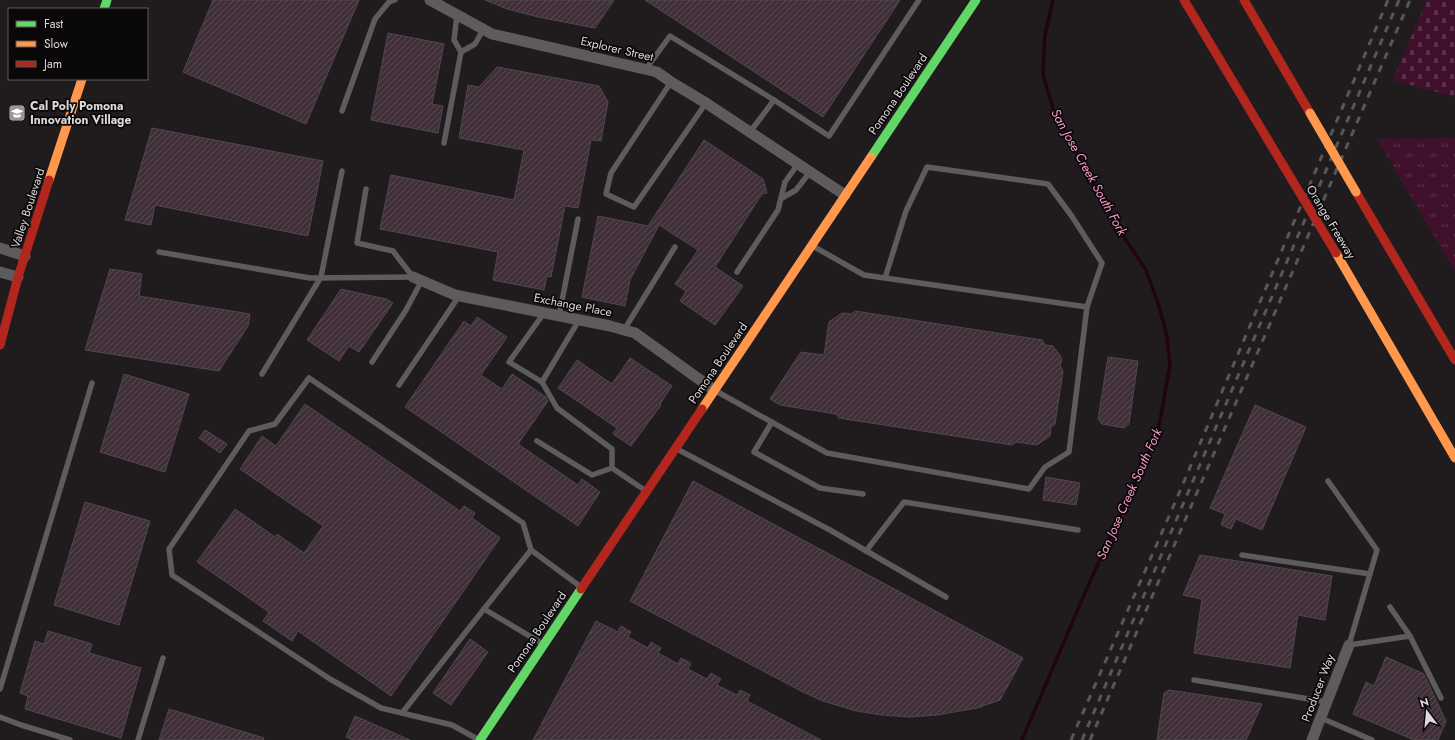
<svg xmlns="http://www.w3.org/2000/svg" width="1455" height="740" font-family="Jost,sans-serif">
<style>
.grass{fill:url(#grass-tufts)}
.cemetery{fill:url(#cemetery-stones)}
.lines{fill:none;stroke-linecap:round;stroke-linejoin:round}
.stream{stroke:#220314;stroke-width:3.5}
.building{fill:url(#building-hatch);stroke:#4d4a4b}
.lane{stroke:#5d5b5c;stroke-width:5.5}
.street{stroke:#5d5b5c;stroke-width:11}
.fast{stroke:#63d668;stroke-width:9}
.slow{stroke:#ff974d;stroke-width:9}
.jam{stroke:#b3261e;stroke-width:9}
.rail{stroke:#585657;stroke-width:3;stroke-dasharray:7 7;stroke-linecap:butt}
.slow-bridge{stroke:#ff974d;stroke-width:9}
.jam-bridge{stroke:#b3261e;stroke-width:9}
.labels{text-anchor:middle;dominant-baseline:central;stroke-width:3.5;stroke-linejoin:round;paint-order:stroke}
.street-label{font-size:12px;fill:#ddd8da;stroke:#090708}
.poi-label{font-size:12px;font-weight:bold;fill:#ddd8da;stroke:#090708;text-anchor:start}
.water-label{font-size:13px;font-style:italic;fill:#f99ccb;stroke:#090708}
</style>
<defs>
<pattern id="grass-tufts" width="24" height="20" patternUnits="userSpaceOnUse"><rect width="24" height="20" fill="#41102d"/><path d="M3 7l-1-3M5 7V3M7 7l1-3M15 17l-1-3M17 17v-4M19 17l1-3" fill="none" stroke="#5c324b"/></pattern>
<pattern id="cemetery-stones" width="16" height="16" patternUnits="userSpaceOnUse"><rect width="16" height="16" fill="#41102d"/><path d="M2 7V4a2 2 0 0 1 4 0v3zM10 15v-3a2 2 0 0 1 4 0v3z" fill="#5c324b"/></pattern>
<pattern id="building-hatch" width="6" height="6" patternUnits="userSpaceOnUse"><rect width="6" height="6" fill="#402f39"/><path d="M-1 1l2-2M0 6l6-6M5 7l2-2" fill="none" stroke="#5b4c55"/></pattern>
</defs>
<rect width="100%" height="100%" fill="#201c1e"/>
<!-- grass -->
<path class="grass" d="M1455,138V271L1377,139Z"/>
<!-- cemetery -->
<path class="cemetery" d="M1427,0H1455V97L1393,80Z"/>
<g class="lines">
<!-- stream -->
<path class="stream" d="M1022,740L1084,595L1158,432L1170,365L1167,336L1159,306L1146,270L1120,231L1054,112L1043,74L1045,35L1053,0"/>
</g>
<!-- building -->
<g class="building">
<path d="M213,0H359L306,124L183,72Z"/>
<path d="M485,0H614L595,28L538,17L507,9Z"/>
<path d="M645,0H900L823,117Z"/>
<path d="M388,33L444,44L432,104L443,106L438,133L371,120Z"/>
<path d="M497,67L599,86L608,102L601,141L591,140L578,208L565,206L551,277L547,276L544,290L493,280L498,252L380,229L391,175L514,200L524,150L459,138L468,85L479,87Z"/>
<path d="M152,128L323,161L308,236L155,205L151,225L125,220Z"/>
<path d="M704,140L763,179L767,193L762,194L715,267L743,286L715,325L680,301L686,291L675,284L698,250L659,225L630,280L625,306L582,297L598,216L648,226Z"/>
<path d="M110,269L142,274L139,296L250,314L248,326L219,371L85,350Z"/>
<path d="M341,289L386,299L393,303L359,352L349,346L339,361L307,340Z"/>
<path d="M855,311L1042,340L1045,345L1053,346L1062,358L1060,366L1063,371L1055,424L1051,427L1050,436L1037,445L1016,442L1012,445L839,418L836,414L780,405L770,399L801,352L824,355L829,322L842,313L852,314Z"/>
<path d="M477,317L507,337L481,375L502,389L512,374L546,397L548,401L518,444L578,485L582,479L600,492L578,526L405,407L464,321L471,326Z"/>
<path d="M1108,357L1138,361L1129,424L1124,428L1102,424L1098,419Z"/>
<path d="M630,358L672,386L660,404L661,405L631,446L613,434L617,428L558,388L577,360L612,384Z"/>
<path d="M124,374L189,394L165,472L100,452Z"/>
<path d="M305,404L460,511L464,506L475,513L472,518L500,538L391,696L298,631L292,641L263,621L269,612L197,562L235,509L275,537L277,534L304,553L323,526L240,469L262,436L276,446Z"/>
<path d="M1255,405L1306,427L1262,530L1236,519L1231,529L1221,525L1225,514L1210,508Z"/>
<path d="M205,430L227,444L220,453L199,438Z"/>
<path d="M1046,477L1080,483L1076,505L1043,500Z"/>
<path d="M693,481L1023,658L1000,700L977,708L937,715L910,717L882,715L856,711L823,701L803,692L630,601Z"/>
<path d="M85,502L150,521L119,625L54,605Z"/>
<path d="M1200,555L1332,576L1325,620L1298,615L1290,668L1194,653L1202,599L1183,595Z"/>
<path d="M596,621L618,632L621,626L631,632L628,637L648,648L651,642L661,648L658,653L678,664L681,658L691,663L688,669L707,679L711,673L721,679L717,685L737,695L740,690L750,695L747,701L821,740H533Z"/>
<path d="M48,631L92,644L89,653L141,668L121,738L25,709L28,696L20,693L35,641L44,644Z"/>
<path d="M470,639L488,652L451,705L433,693Z"/>
<path d="M1386,657L1424,674L1446,721L1438,740H1414L1353,714L1366,682L1374,686Z"/>
<path d="M1169,690L1262,704L1246,740H1157L1164,693Z"/>
<path d="M169,709L264,738L263,740H159Z"/>
<path d="M355,716L410,740H353L346,737Z"/>
</g>
<g class="lines">
<!-- lane -->
<g class="lane">
<path d="M457,15L454,40L461,52L475,44L483,30"/>
<path d="M646,69L670,36L774,100"/>
<path d="M671,82L611,173L606,194L634,207L706,103"/>
<path d="M342,111L375,19L389,2L395,0"/>
<path d="M750,132L774,100L829,136L919,0"/>
<path d="M444,143L461,52"/>
<path d="M366,189L357,243L393,251L413,277"/>
<path d="M782,198L796,190L810,172"/>
<path d="M159,252L310,278L413,277"/>
<path d="M737,272L778,210L785,182L798,164"/>
<path d="M885,278L906,211L927,167L1048,184L1071,215L1102,263L1087,307"/>
<path d="M544,313L509,362L542,382L557,408L612,449V468L646,491"/>
<path d="M559,316L578,219"/>
<path d="M624,330L675,247"/>
<path d="M372,362L406,310L422,280"/>
<path d="M262,374L321,277L342,171"/>
<path d="M542,382L579,320"/>
<path d="M399,385L459,296"/>
<path d="M716,391L827,453L1029,489L1045,467L1069,452L1087,307L864,275L811,245"/>
<path d="M772,422L754,452L820,488L863,494"/>
<path d="M537,441L592,475L612,468"/>
<path d="M677,449L830,530L946,597"/>
<path d="M1328,481L1377,550L1349,645L1410,636L1441,698"/>
<path d="M531,550L484,609L543,644"/>
<path d="M866,551L904,502L1078,530"/>
<path d="M1242,555L1370,574"/>
<path d="M1390,607L1410,636"/>
<path d="M1194,680L1327,702"/>
<path d="M0,689L92,383"/>
<path d="M402,713L484,609"/>
<path d="M0,717L21,725L70,740"/>
<path d="M1321,718L1372,740"/>
<path d="M138,740L163,658"/>
<path d="M479,740L452,725L381,708L330,679L172,575L169,549L249,431L275,424L309,378L523,523L531,550L581,587"/>
</g>
<!-- street -->
<g class="street">
<path d="M430,0L492,34L657,72L671,82L706,103L845,195"/>
<path d="M0,248L25,256"/>
<path d="M0,272L18,277"/>
<path d="M413,277L455,295L610,326L635,333L714,390"/>
<path d="M1312,740L1349,645"/>
</g>
<!-- fast -->
<g class="fast">
<path d="M104,9L107,0"/>
<path d="M871,157L976,0"/>
<path d="M480,740L581,589"/>
</g>
<!-- slow -->
<g class="slow">
<path d="M49,180L82,79"/>
<path d="M1336,253L1455,458"/>
<path d="M702,409L871,157"/>
</g>
<!-- jam -->
<g class="jam">
<path d="M1184,0L1283,165"/>
<path d="M1244,0L1310,113"/>
<path d="M1356,192L1455,360"/>
<path d="M0,345L18,277L49,180"/>
<path d="M581,589L702,409"/>
</g>
<!-- rail -->
<g class="rail">
<path d="M1071,740L1177,498L1388,0"/>
<path d="M1082,740L1399,0"/>
<path d="M1090,740L1410,0"/>
</g>
<!-- slow-bridge -->
<path class="slow-bridge" d="M1310,113L1356,192"/>
<!-- jam-bridge -->
<path class="jam-bridge" d="M1283,165L1336,253"/>
</g>
<!-- icons -->
<defs>
<symbol id="university-square" viewBox="-11 -11 22 22"><rect x="-9" y="-9" width="18" height="18" rx="4" fill="#9b9698" stroke="#090708"/><path d="M0-5L7-2L0 1L-7-2ZM-4 1L0 2.5L4 1V4Q0 6-4 4Z" fill="#fff"/></symbol>
</defs>
<g fill-rule="evenodd">
<use href="#university-square" x="7" y="103" width="20" height="20"/>
</g>
<g class="labels">
<!-- street labels -->
<g class="street-label">
<text transform="translate(617 49) rotate(13)">Explorer Street</text>
<text transform="translate(898 94) rotate(-56)">Pomona Boulevard</text>
<text transform="translate(28 208) rotate(-72)">Valley Boulevard</text>
<text transform="translate(1331 222) rotate(59)">Orange Freeway</text>
<text transform="translate(573 305) rotate(11)">Exchange Place</text>
<text transform="translate(718 363) rotate(-56)">Pomona Boulevard</text>
<text transform="translate(537 632) rotate(-56)">Pomona Boulevard</text>
<text transform="translate(1318 688) rotate(-69)">Producer Way</text>
</g>
<!-- poi labels -->
<g class="poi-label">
<text x="30" y="106">Cal Poly Pomona<tspan x="30" dy="14">Innovation Village</tspan></text>
</g>
<!-- water labels -->
<g class="water-label">
<text transform="translate(1089 172) rotate(61)">San Jose Creek South Fork</text>
<text transform="translate(1129 494) rotate(-66)">San Jose Creek South Fork</text>
</g>
</g>
<!-- legend -->
<rect x="8" y="8" width="140" height="72" fill="#090708" stroke="#5e5b5c"/>
<rect x="16" y="21" width="20" height="6" fill="#63d668" stroke="#5e5b5c"/>
<text x="44" y="28" font-size="12" fill="#ddd8da">Fast</text>
<rect x="16" y="41" width="20" height="6" fill="#ff974d" stroke="#5e5b5c"/>
<text x="44" y="48" font-size="12" fill="#ddd8da">Slow</text>
<rect x="16" y="61" width="20" height="6" fill="#b3261e" stroke="#5e5b5c"/>
<text x="44" y="68" font-size="12" fill="#ddd8da">Jam</text>
<!-- north arrow -->
<g transform="translate(1427 712) rotate(344)" stroke="#090708" stroke-width="3" paint-order="stroke">
<path d="M0-3L7 15L0 10L-7 15Z" fill="#ddd8da"/>
<text y="-6" font-size="11" font-weight="bold" text-anchor="middle" fill="#ddd8da">N</text>
</g>
</svg>
